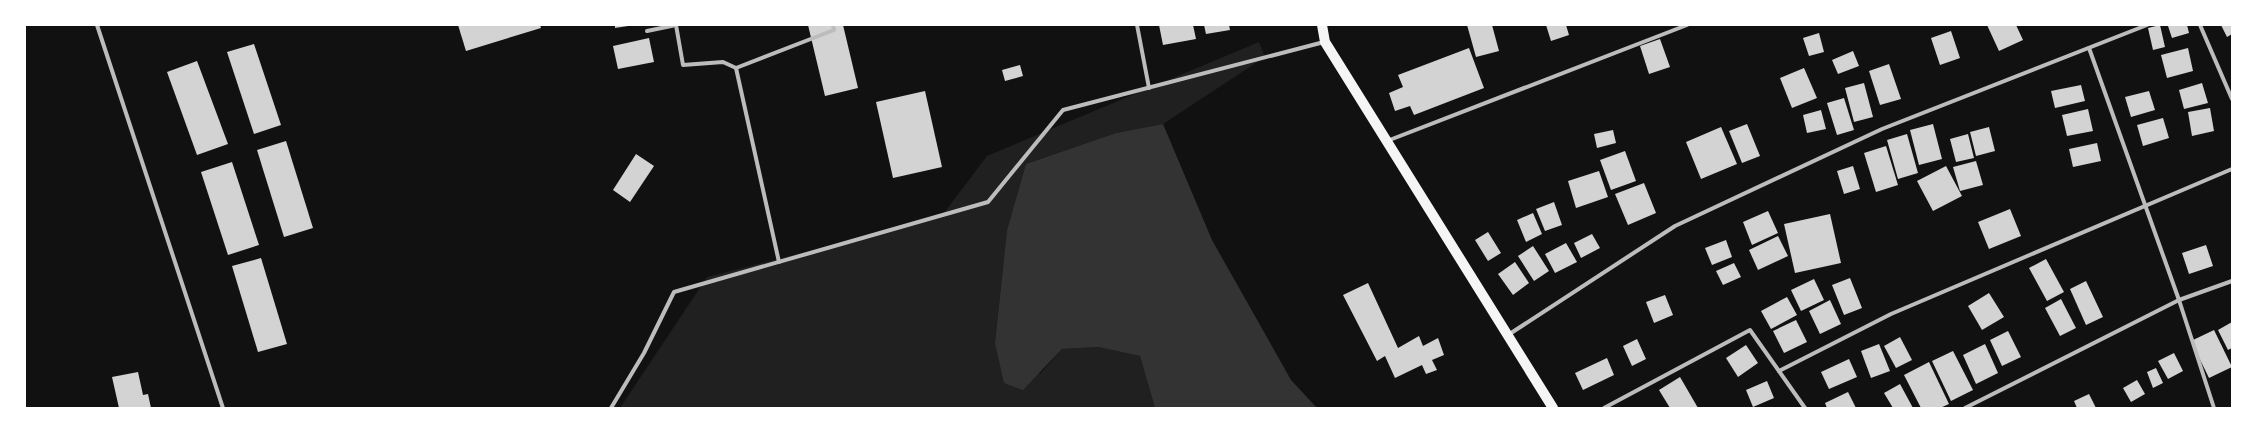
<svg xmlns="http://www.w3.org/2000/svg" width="2257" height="433" font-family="Lora,serif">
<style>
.green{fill:#202020}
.water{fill:#333}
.building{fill:#d3d3d3}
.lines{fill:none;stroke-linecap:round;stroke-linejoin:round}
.minor{stroke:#bcbcbc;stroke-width:4}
.primary{stroke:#f5f5f5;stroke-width:10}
</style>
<rect width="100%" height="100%" fill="#111"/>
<!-- green -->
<path class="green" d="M1259,42L1265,57L1163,124L1116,133L1026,164L1007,230L995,343L1040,374L1062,349L1098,347L1140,356L1155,408H620L707,277L817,249L944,213L987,156Z"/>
<!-- water -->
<path class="water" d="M1163,124L1212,240L1291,380L1317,408H1155L1140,356L1098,347L1062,349L1023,390L1004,383L995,343L1007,230L1026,164L1116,133Z"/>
<!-- building -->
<g class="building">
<path d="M458,25H540L541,28L466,51Z"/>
<path d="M615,25H628V26L615,28Z"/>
<path d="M808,25H843L858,88L825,96Z"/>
<path d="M1159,25H1193L1196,39L1163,45Z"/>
<path d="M1204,25H1229L1230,30L1206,34Z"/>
<path d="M1467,25H1492L1499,51L1476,57Z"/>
<path d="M1546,25H1566L1569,35L1551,41Z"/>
<path d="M1987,25H2016L2023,40L1999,51Z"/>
<path d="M2160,25L2165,47L2153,50L2148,28Z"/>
<path d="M2187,25L2189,33L2172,38L2168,26Z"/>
<path d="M2221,25H2232V34L2227,37Z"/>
<path d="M1951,31L1960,58L1940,65L1931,38Z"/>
<path d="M1819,33L1824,52L1809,56L1803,38Z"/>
<path d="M649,38L654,62L618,69L613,46Z"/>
<path d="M1660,39L1670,67L1649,74L1640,46Z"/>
<path d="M254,44L281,125L254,134L227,52Z"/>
<path d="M1469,48L1484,88L1414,115L1410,106L1395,111L1389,93L1403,87L1398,75Z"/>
<path d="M2188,48L2193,71L2167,78L2161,55Z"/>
<path d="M1853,51L1859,66L1838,74L1832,60Z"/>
<path d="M197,61L228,144L197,155L167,72Z"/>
<path d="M1889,64L1901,99L1880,105L1869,71Z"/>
<path d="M1020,65L1023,76L1005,81L1002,70Z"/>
<path d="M1804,68L1817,98L1792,108L1780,78Z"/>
<path d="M1864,83L1873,117L1854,122L1845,88Z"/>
<path d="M2202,83L2208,103L2184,109L2179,90Z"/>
<path d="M2081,85L2085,101L2055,108L2051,91Z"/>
<path d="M925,91L942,167L893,178L876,102Z"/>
<path d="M2149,91L2155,110L2131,117L2125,97Z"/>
<path d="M1844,98L1854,130L1837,135L1827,103Z"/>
<path d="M2210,108L2214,131L2192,136L2188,112Z"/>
<path d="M2088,109L2093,131L2067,136L2062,115Z"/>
<path d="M1821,110L1826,129L1807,133L1803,115Z"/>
<path d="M2163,118L2169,138L2143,146L2137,125Z"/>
<path d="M1747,124L1760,156L1742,163L1729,131Z"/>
<path d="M1933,124L1942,159L1919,165L1910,130Z"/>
<path d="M1721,127L1737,164L1701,179L1686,142Z"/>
<path d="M1989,127L1995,151L1976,156L1970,132Z"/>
<path d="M1613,130L1616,143L1597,148L1594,134Z"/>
<path d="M1907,134L1918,173L1898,179L1887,140Z"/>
<path d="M1968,134L1974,158L1956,162L1950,139Z"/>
<path d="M286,141L313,228L284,237L257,150Z"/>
<path d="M2097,143L2101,161L2073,167L2069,149Z"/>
<path d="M1886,146L1898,185L1876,192L1864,153Z"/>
<path d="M1625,151L1636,181L1611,190L1600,160Z"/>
<path d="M636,154L654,166L630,202L613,190Z"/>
<path d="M1976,161L1983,185L1960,191L1953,167Z"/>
<path d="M232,162L259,245L228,255L201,172Z"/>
<path d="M1853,166L1860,189L1844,194L1837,171Z"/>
<path d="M1946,166L1962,196L1933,211L1917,181Z"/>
<path d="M1599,171L1608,197L1576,208L1568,181Z"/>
<path d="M1644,183L1656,213L1628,225L1615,194Z"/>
<path d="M1554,202L1562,225L1545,231L1536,209Z"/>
<path d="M2010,209L2021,236L1989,249L1978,222Z"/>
<path d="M1768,211L1778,233L1752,245L1743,222Z"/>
<path d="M1533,213L1542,234L1526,242L1517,220Z"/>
<path d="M1830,214L1841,263L1795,273L1784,224Z"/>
<path d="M1488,232L1501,253L1488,261L1475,240Z"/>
<path d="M1592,234L1600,248L1581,258L1574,243Z"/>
<path d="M1778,236L1788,256L1758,270L1749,250Z"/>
<path d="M1726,240L1732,257L1712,265L1705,248Z"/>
<path d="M1566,243L1577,262L1555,273L1545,254Z"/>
<path d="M2206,245L2213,266L2189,274L2182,253Z"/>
<path d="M1533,246L1549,271L1534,281L1518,256Z"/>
<path d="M261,258L287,344L258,352L232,266Z"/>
<path d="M2046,259L2064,292L2047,301L2029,268Z"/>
<path d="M1515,262L1529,283L1513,295L1498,274Z"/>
<path d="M1734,263L1741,277L1723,285L1716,271Z"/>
<path d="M1850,278L1862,308L1844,315L1832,285Z"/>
<path d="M1814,279L1824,300L1801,311L1791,290Z"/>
<path d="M2086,281L2103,317L2086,325L2070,289Z"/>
<path d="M1368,283L1398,348L1419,336L1423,346L1438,338L1444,355L1432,360L1437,370L1426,374L1422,365L1395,378L1385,356L1377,361L1343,295Z"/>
<path d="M1989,293L2004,317L1982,330L1968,306Z"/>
<path d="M1665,295L1673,315L1654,323L1646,302Z"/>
<path d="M1787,297L1797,315L1771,329L1761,311Z"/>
<path d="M2061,299L2076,328L2060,336L2045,308Z"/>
<path d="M1830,300L1841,324L1820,334L1809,311Z"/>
<path d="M1796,320L1807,342L1784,353L1773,331Z"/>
<path d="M2232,322V348L2228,350L2218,330Z"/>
<path d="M2214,330L2232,367L2209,378L2191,341Z"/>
<path d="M2008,331L2021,357L2002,366L1990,340Z"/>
<path d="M1900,337L1912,360L1896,368L1884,346Z"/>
<path d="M1637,339L1646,359L1632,366L1623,346Z"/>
<path d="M1879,344L1890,371L1871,378L1861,351Z"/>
<path d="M1985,344L1998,373L1976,384L1963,355Z"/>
<path d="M1746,345L1758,363L1738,377L1726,358Z"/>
<path d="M1953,351L1973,390L1951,401L1932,361Z"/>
<path d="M2174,353L2183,371L2168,379L2158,361Z"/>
<path d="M1607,358L1614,375L1583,390L1575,373Z"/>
<path d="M1849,359L1857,377L1829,389L1821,372Z"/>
<path d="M1929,362L1949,404L1940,408H1921L1904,375Z"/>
<path d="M2156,368L2163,383L2153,388L2147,372Z"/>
<path d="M138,372L143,395L148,394L151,408H119L112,377Z"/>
<path d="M1680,377L1698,408H1670L1659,390Z"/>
<path d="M2137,380L2145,394L2131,402L2123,388Z"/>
<path d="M1767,381L1774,398L1753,407L1746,390Z"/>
<path d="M1900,384L1913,408H1893L1884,393Z"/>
<path d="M1848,392L1856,408H1827L1825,403Z"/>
<path d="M2089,394L2096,408H2077L2074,401Z"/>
</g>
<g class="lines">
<!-- minor -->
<g class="minor">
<path d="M97,25L223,408"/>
<path d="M676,25L683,65L723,62L736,68L834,30L833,25"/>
<path d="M1137,25L1149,88"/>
<path d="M2200,25L2232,99"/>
<path d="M647,31L676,25"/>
<path d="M2089,48L2179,300L2214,408"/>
<path d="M736,68L779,262"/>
<path d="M1387,141L1687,25"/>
<path d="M1508,335L1675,226L1882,129L2147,25"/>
<path d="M1779,371L1891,314L2232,169"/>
<path d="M611,408L644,353L674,292L988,202L1063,110L1324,42"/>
<path d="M1604,408L1750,330L1805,408"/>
<path d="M1965,408L2179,300L2232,281"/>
</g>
<!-- primary -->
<path class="primary" d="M1322,25L1325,42L1553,408"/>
</g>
<!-- border -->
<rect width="2257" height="433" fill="none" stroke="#ffffff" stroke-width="52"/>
</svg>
